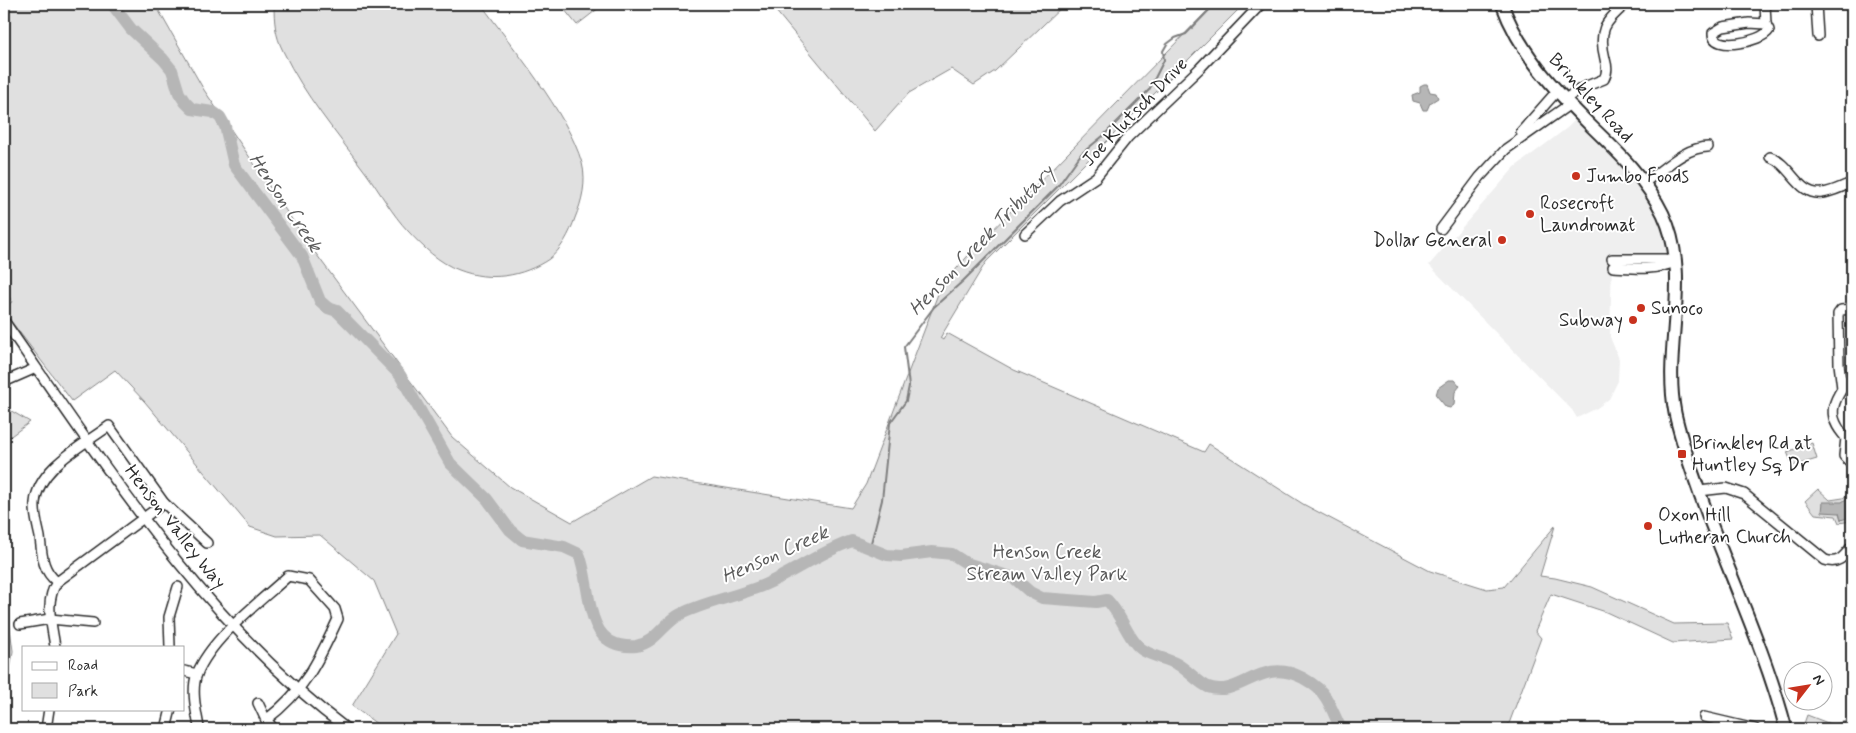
<svg xmlns="http://www.w3.org/2000/svg" width="1856" height="733" font-family="Mynerve,sans-serif">
<style>
.built{fill:#efefef}
.green{fill:#e0e0e0;stroke:#868686}
.water{fill:#b6b6b6;stroke:#7e7e7e}
.lines{fill:none;stroke-linecap:round;stroke-linejoin:round}
.stream{stroke:#7e7e7e;stroke-width:2}
.river{stroke:#b6b6b6;stroke-width:12}
.minor-casing{stroke:#2b2b2b;stroke-width:12}
.secondary-casing{stroke:#2b2b2b;stroke-width:15}
.minor{stroke:#fff;stroke-width:9}
.secondary{stroke:#fff;stroke-width:11}
.poi-dot{fill:#c8321e;stroke:#fff;stroke-width:2}
.labels{text-anchor:middle;dominant-baseline:central;stroke-width:4;stroke-linejoin:round;paint-order:stroke}
.street-label{font-size:19px;fill:#2b2b2b;stroke:#fff}
.poi-label{font-size:19px;fill:#2b2b2b;stroke:#fff;text-anchor:start}
.park-label{font-size:19px;fill:#585858;stroke:#fff}
.water-label{font-size:20px;font-style:italic;fill:#5c5c5c;stroke:#fff}
</style>
<rect width="100%" height="100%" fill="#fff"/>
<filter id="ink" filterUnits="userSpaceOnUse"><feTurbulence type="fractalNoise" baseFrequency=".02" numOctaves="2"/><feDisplacementMap in="SourceGraphic" scale="10" xChannelSelector="R" yChannelSelector="G"/><feConvolveMatrix kernelMatrix="1 2 1 2 8 2 1 2 1" color-interpolation-filters="sRGB"/></filter>
<g filter="url(#ink)">
<!-- built -->
<path class="built" d="M1580,115L1652,193L1675,262L1612,259L1610,337L1619,359L1618,381L1609,399L1597,408L1577,418L1572,410L1429,265L1515,167L1567,128Z"/>
<!-- green -->
<g class="green">
<path d="M4,4H155L204,90L308,243L452,437L510,487L572,522L651,476L851,508L866,484L941,286L974,249L1214,4H1244L986,262L940,338L943,340L947,333L1014,370L1204,452L1209,444L1303,504L1430,571L1487,589L1504,587L1555,526L1540,576L1555,578L1592,587L1674,624L1727,623L1733,639L1673,643L1606,612L1551,594L1535,631L1541,638L1507,729H384L352,706L396,634L374,581L320,535L277,536L250,527L145,402L115,370L72,401L4,312V307L12,302L4,288Z"/>
<path d="M274,4H481C512,47 567,112 582,163C587,182 582,201 575,218C570,233 561,250 549,259C522,277 490,282 459,270C439,263 422,246 408,231C392,214 380,192 366,173C337,134 304,95 283,51C275,35 274,21 274,4Z"/>
<path d="M560,4H604L577,25Z"/>
<path d="M770,4H1065L995,71L974,85L951,69L909,93L875,131Z"/>
<path d="M8,409L30,422L4,441V412Z"/>
<path d="M1812,443L1817,459L1793,466L1787,452Z"/>
<path d="M1818,489L1830,500L1843,498L1852,491L1851,521L1839,523L1836,516L1815,514L1805,501Z"/>
<path d="M4,583L13,651L4,707Z"/>
<path d="M1807,715L1833,725L1852,719V729H1802Z"/>
</g>
<!-- water -->
<g class="water">
<path d="M1424,84H1427L1430,92L1436,93L1438,98L1430,103L1427,110H1423L1420,103L1413,101L1412,95L1420,92V86Z"/>
<path d="M1449,380H1455L1460,386L1455,392L1454,405L1450,408L1446,407L1436,395L1438,388Z"/>
<path d="M1852,495V508L1847,511V518L1841,520L1839,513L1822,512L1823,502H1842Z"/>
</g>
<g class="lines">
<!-- stream -->
<g class="stream">
<path d="M1707,528L1733,598"/>
<path d="M870,547L882,500L890,423L906,401L909,386L904,347L934,307L963,281L1058,186L1081,154L1103,136L1149,90L1164,60L1163,51L1167,44L1175,38L1186,34L1215,4"/>
</g>
<!-- river -->
<path class="river" d="M112,4L131,29L163,59L172,70L179,93L185,102L192,109L213,112L220,117L225,126L234,165L302,256L320,301L328,308L337,311L400,375L450,463L487,499L510,530L522,540L564,547L579,554C589,577 586,624 607,639C614,645 626,647 636,646C656,643 664,622 681,614C707,601 736,597 764,585C794,572 820,552 852,541L887,555L901,556L932,552L952,554L966,563L1014,578L1030,592L1042,598L1096,602L1107,600C1120,613 1125,631 1136,644C1146,656 1164,657 1177,664C1188,670 1197,682 1208,687C1241,699 1260,655 1303,678C1312,683 1321,689 1326,698C1332,708 1336,719 1341,729"/>
<defs>
<g id="minor">
<path d="M1765,4L1766,24"/>
<path d="M1816,4L1818,36"/>
<path d="M1749,23L1766,24L1769,30C1762,42 1712,52 1713,33L1723,27Z"/>
<path d="M1565,99L1582,88L1604,79C1608,72 1607,66 1605,59C1598,31 1604,22 1626,4"/>
<path d="M1521,132L1557,91"/>
<path d="M1770,157C1791,164 1798,196 1822,193C1833,192 1842,186 1852,183"/>
<path d="M1645,182C1663,170 1685,147 1708,147"/>
<path d="M1441,229L1480,177L1506,149L1570,104"/>
<path d="M1025,234L1060,201L1096,177L1128,137L1200,68L1261,4"/>
<path d="M1612,259H1665L1675,262"/>
<path d="M1613,267C1634,268 1655,271 1675,262"/>
<path d="M4,321C105,466 204,622 347,729"/>
<path d="M1852,375C1830,404 1824,417 1852,444"/>
<path d="M4,382L36,368"/>
<path d="M1842,388L1839,364L1838,314L1841,310L1852,309"/>
<path d="M1846,438L1844,456L1852,464"/>
<path d="M1699,491L1726,488L1744,494L1825,560C1839,565 1844,556 1852,546"/>
<path d="M57,582C42,570 42,555 40,537C38,527 34,514 35,503C38,468 82,446 109,426L164,503L207,543"/>
<path d="M20,624L50,619L93,623"/>
<path d="M55,647C52,625 44,602 57,582L164,503"/>
<path d="M170,647L169,617L178,587"/>
<path d="M184,671L197,674"/>
<path d="M258,703L266,720L274,729"/>
<path d="M1704,717L1755,729"/>
<path d="M199,727C196,711 191,689 197,674C212,637 260,602 288,576L309,580L335,609L338,619C318,662 305,690 266,720"/>
<path d="M46,729L49,709"/>
<path d="M166,729L171,709"/>
</g>
<path id="secondary" d="M1502,4C1520,54 1555,90 1592,127C1619,153 1646,179 1663,214C1693,278 1662,347 1675,413C1681,441 1691,468 1700,494C1728,572 1765,649 1786,729"/>
</defs>
<!-- minor casing -->
<use href="#minor" class="minor-casing"/>
<!-- secondary casing -->
<use href="#secondary" class="secondary-casing"/>
<!-- minor -->
<use href="#minor" class="minor"/>
<!-- secondary -->
<use href="#secondary" class="secondary"/>
</g>
</g>
<!-- markers -->
<g class="poi-dot">
<circle cx="1576" cy="176" r="5"/>
<circle cx="1530" cy="214" r="5"/>
<circle cx="1502" cy="240" r="5"/>
<circle cx="1641" cy="308" r="5"/>
<circle cx="1633" cy="320" r="5"/>
<rect x="1677" y="449" width="10" height="10" rx="2.5"/>
<circle cx="1648" cy="526" r="5"/>
</g>
<g class="labels">
<!-- street labels -->
<g class="street-label">
<text transform="translate(1591 98) rotate(47)">Brinkley Road</text>
<text transform="translate(1135 112) rotate(-46)">Joe Klutsch Drive</text>
<text transform="translate(175 527) rotate(52)">Henson Valley Way</text>
</g>
<!-- poi labels -->
<g class="poi-label">
<text x="1586" y="176">Jumbo Foods</text>
<text x="1540" y="203">Rosecroft<tspan x="1540" dy="22">Laundromat</tspan></text>
<text x="1492" y="240" text-anchor="end">Dollar General</text>
<text x="1651" y="308">Sunoco</text>
<text x="1623" y="320" text-anchor="end">Subway</text>
<text x="1692" y="443">Brinkley Rd at<tspan x="1692" dy="22">Huntley Sq Dr</tspan></text>
<text x="1658" y="515">Oxon Hill<tspan x="1658" dy="22">Lutheran Church</tspan></text>
</g>
<!-- park labels -->
<g class="park-label">
<text x="1047" y="552">Henson Creek<tspan x="1047" dy="22">Stream Valley Park</tspan></text>
</g>
<!-- water labels -->
<g class="water-label">
<text transform="translate(285 203) rotate(56)">Henson Creek</text>
<text transform="translate(982 241) rotate(-46)">Henson Creek Tributary</text>
<text transform="translate(775 555) rotate(-24)">Henson Creek</text>
</g>
</g>
<!-- margin -->
<rect width="1856" height="733" fill="none" stroke="#fff" stroke-width="20"/>
<rect x="10" y="10" width="1836" height="713" fill="none" stroke="#2b2b2b" stroke-width="2" filter="url(#ink)"/>
<!-- legend -->
<rect x="22" y="646" width="162" height="65" fill="#ffffff" stroke="#aaaaaa"/>
<rect x="32" y="662" width="25" height="8" fill="#ffffff" stroke="#aaaaaa"/>
<text x="68" y="670" font-size="15" fill="#2b2b2b">Road</text>
<rect x="32" y="683" width="25" height="15" fill="#e0e0e0" stroke="#aaaaaa"/>
<text x="68" y="696" font-size="15" fill="#2b2b2b">Park</text>
<!-- north arrow -->
<g transform="translate(1808 686) rotate(59)"><circle r="24" fill="#ffffff" stroke="#aaaaaa"/>
<path d="M0-4L9 19L0 12L-9 19Z" fill="#c8321e"/>
<text y="-8" font-size="14" font-weight="bold" text-anchor="middle" fill="#2b2b2b">N</text>
</g>
</svg>
